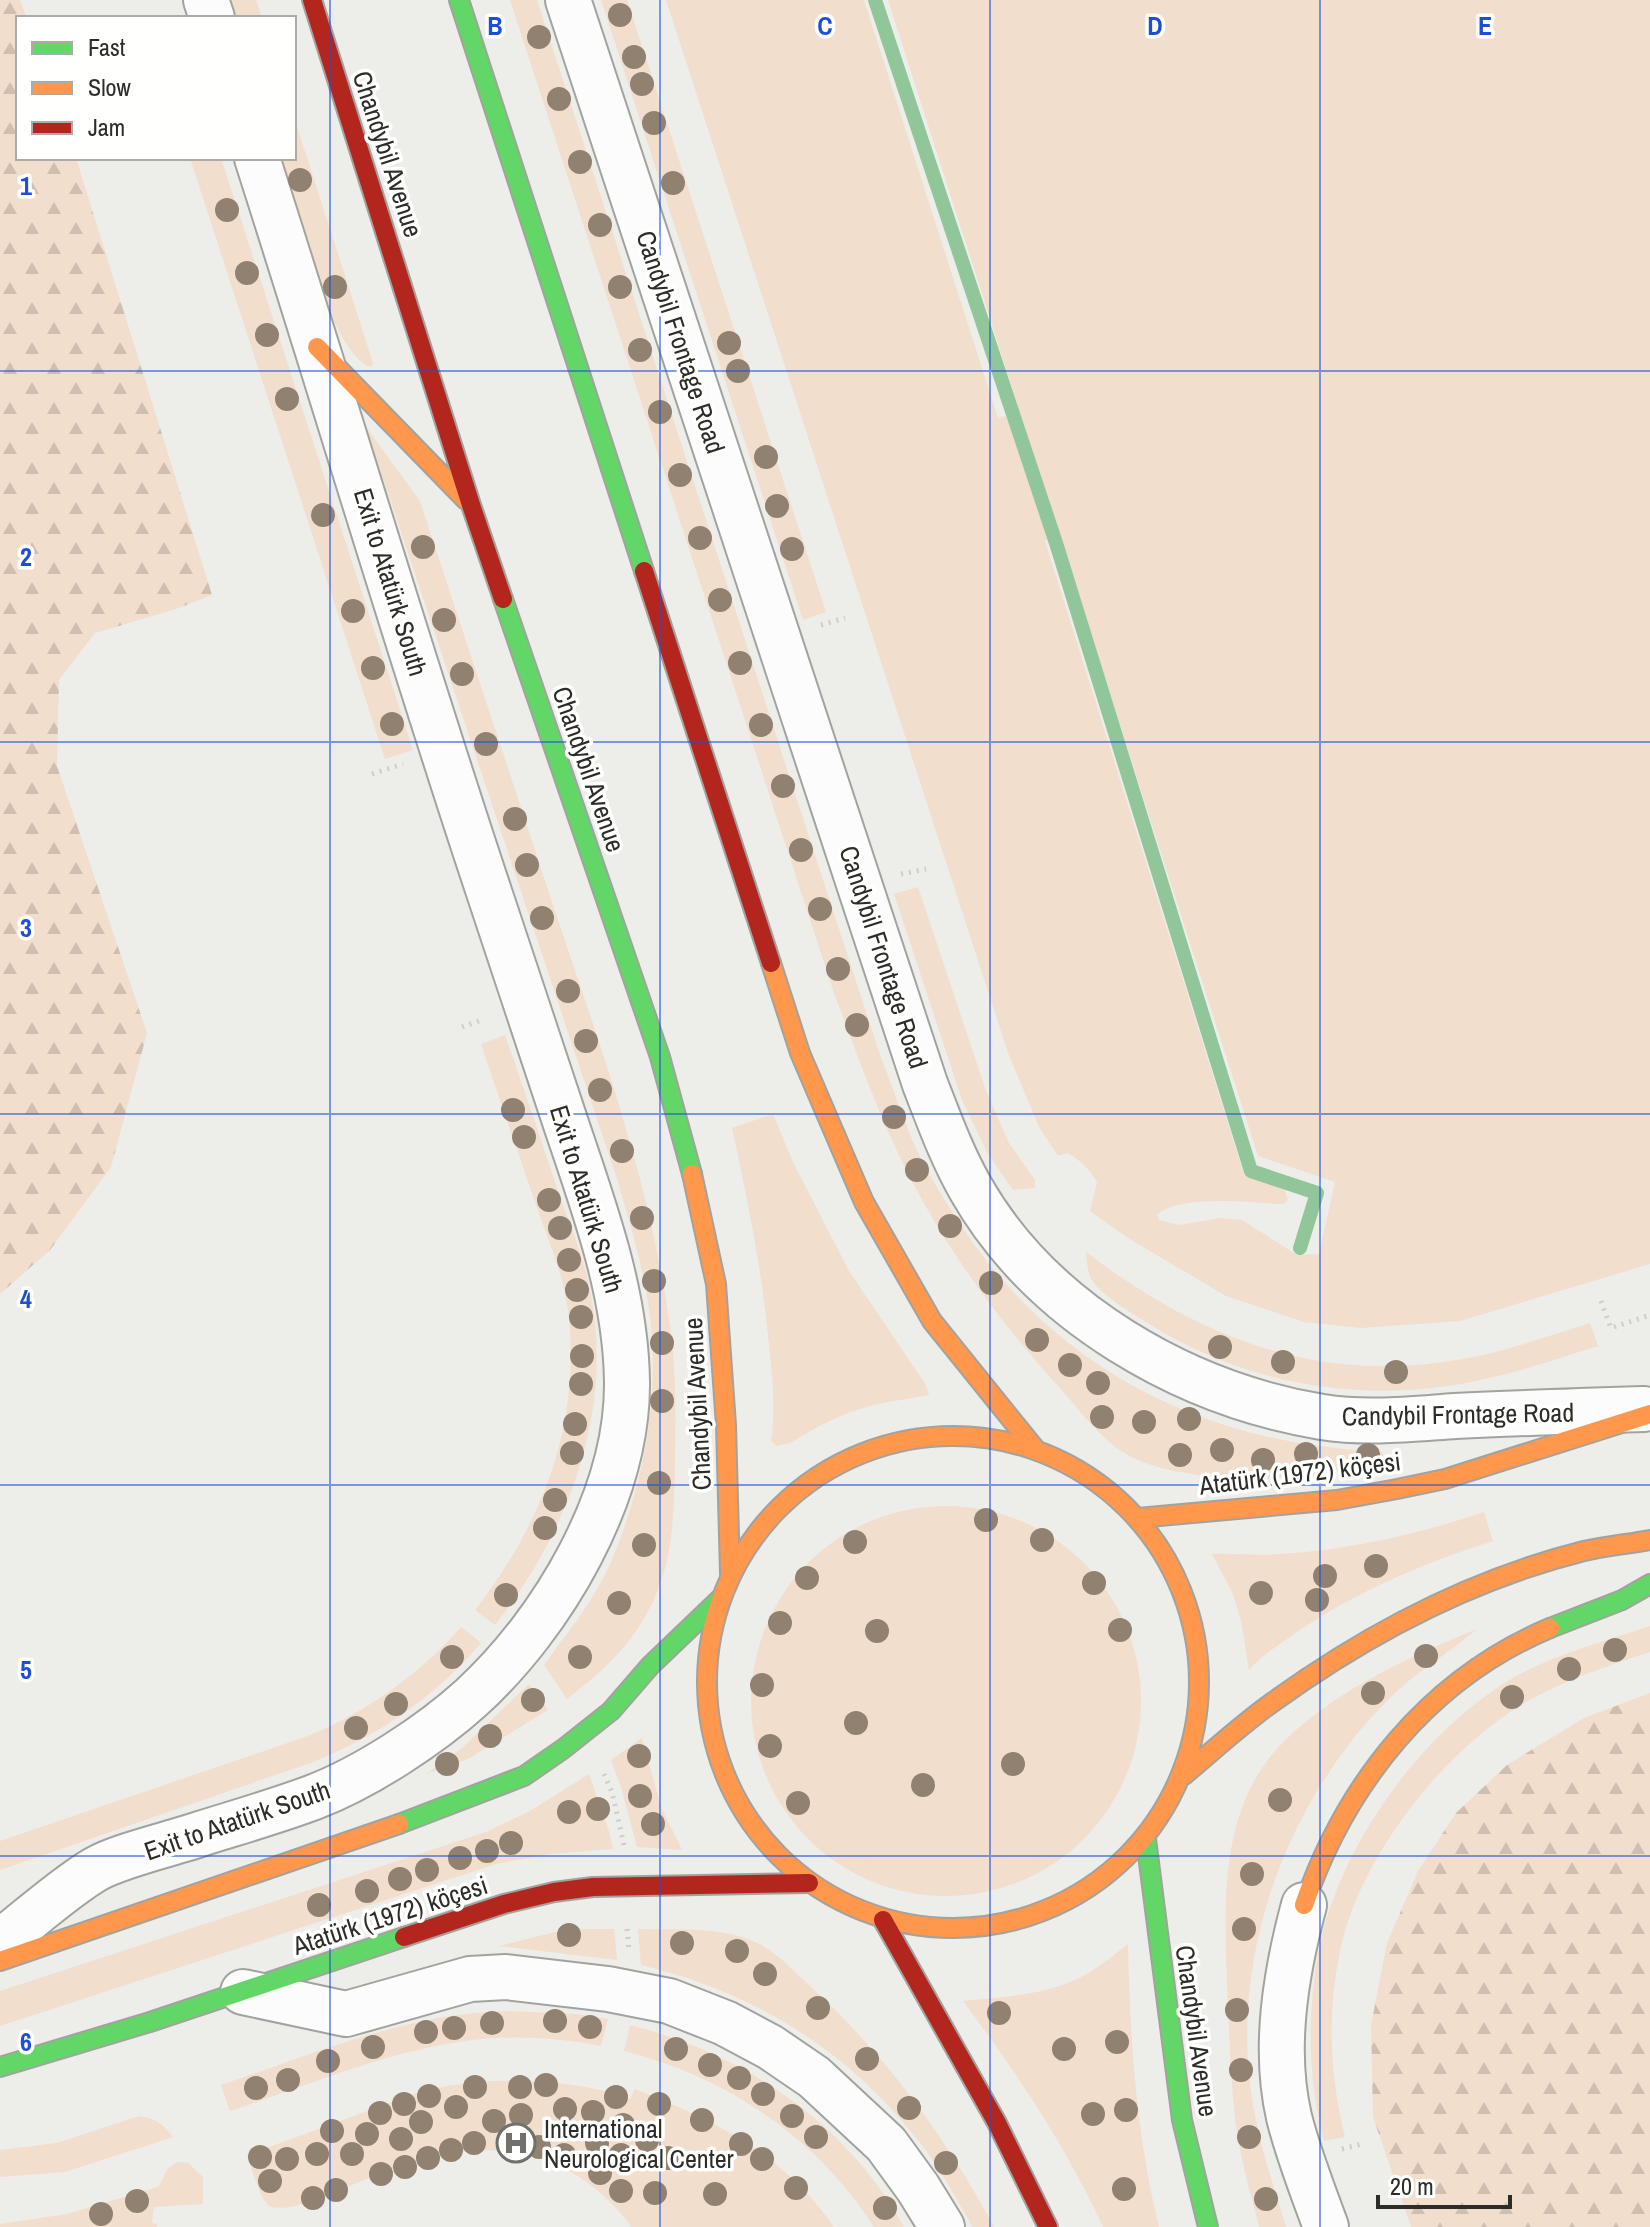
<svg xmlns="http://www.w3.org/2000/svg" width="1650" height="2227" font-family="'Archivo Narrow',sans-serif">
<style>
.green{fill:#f2decd}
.forest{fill:url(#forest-firs)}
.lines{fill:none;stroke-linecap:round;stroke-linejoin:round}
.stream{stroke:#91c69b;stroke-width:14}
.street-casing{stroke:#a2a29f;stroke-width:48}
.fast-casing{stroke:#a2a29f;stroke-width:22}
.slow-casing{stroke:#a2a29f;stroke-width:22}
.jam-casing{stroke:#a2a29f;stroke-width:22}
.path{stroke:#cdcdcb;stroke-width:5;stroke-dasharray:2 6;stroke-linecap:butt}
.street{stroke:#fcfcfc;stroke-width:44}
.fast{stroke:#63d668;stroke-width:18}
.slow{stroke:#ff974d;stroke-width:18}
.jam{stroke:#b3261e;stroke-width:18}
.tree{fill:#918171}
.grid{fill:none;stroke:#1d4ed8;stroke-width:2;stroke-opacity:0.55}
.labels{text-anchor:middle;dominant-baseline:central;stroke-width:7;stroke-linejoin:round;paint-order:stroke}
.street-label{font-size:26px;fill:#2c2c28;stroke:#fffffe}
.poi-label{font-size:26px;fill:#2c2c28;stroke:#fffffe;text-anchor:start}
.grid-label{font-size:26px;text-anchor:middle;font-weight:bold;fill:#1d4ed8;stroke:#fffffe;stroke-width:7;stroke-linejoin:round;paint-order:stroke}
</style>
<defs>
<pattern id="forest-firs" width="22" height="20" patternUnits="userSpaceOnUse" patternTransform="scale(2)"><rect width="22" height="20" fill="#f2decd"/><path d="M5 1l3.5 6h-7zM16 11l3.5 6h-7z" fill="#d0bfb0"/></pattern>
</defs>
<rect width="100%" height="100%" fill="#edede9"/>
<!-- green -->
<g class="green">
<path d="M230,0H256L262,18H235Z"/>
<path d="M510,0H537L880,1055C892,1085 902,1116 915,1146C927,1173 944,1199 960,1224C1056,1370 1207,1445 1379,1451L1383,1453L1384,1459C1325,1484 1178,1488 1123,1452C1098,1436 1079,1409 1059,1387C993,1315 933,1231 893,1142C870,1092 852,1041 833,990Z"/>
<path d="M601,0H627L826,612L803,620Z"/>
<path d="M666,0H864L998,418L1017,413L1057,537L1045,541L1243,1171L1284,1188L1288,1200L1283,1204C1248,1203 1186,1194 1157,1214L1159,1220L1179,1225L1221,1218L1242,1220L1297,1255L1319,1254L1335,1182L1258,1156L888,0H1650V1264L1460,1321L1361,1328L1304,1322L1226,1296L1128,1238L1090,1211L1097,1182C1090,1170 1080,1159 1067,1153L1058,1156L1039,1127L1008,1053Z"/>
<path d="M294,117L373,363L371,367C330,355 293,200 280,158H294Z"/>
<path d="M190,158H221L413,750L385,759Z"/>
<path d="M366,427L420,501C463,633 507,764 550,896C597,1038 650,1178 670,1327C676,1369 676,1412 675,1455C674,1496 675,1542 661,1581C644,1633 610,1666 567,1699L544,1665C568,1632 595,1599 611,1562C643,1487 660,1398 650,1316C644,1269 630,1224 617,1179Z"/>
<path d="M918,887L986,1091L1009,1143L1035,1180V1187L1032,1188L1013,1190L988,1154L962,1100L894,894Z"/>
<path d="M505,1035C524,1089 542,1143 560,1197C571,1227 584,1258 590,1290C615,1410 568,1532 495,1625L475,1610C543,1523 582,1422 568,1310C563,1274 548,1239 536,1205C518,1152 499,1098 481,1044Z"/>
<path d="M773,1114L793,1162L849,1271L926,1385L929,1395L877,1404L850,1412L821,1425L790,1443L777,1446L771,1441C776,1407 772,1370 768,1336C761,1265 747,1197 732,1128Z"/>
<path d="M1086,1252C1203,1341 1325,1387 1473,1357C1513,1349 1552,1335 1590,1323L1598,1346C1559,1358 1520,1372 1480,1380C1369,1405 1248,1386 1151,1325C1135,1315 1096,1293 1090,1276C1087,1269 1087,1259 1086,1252Z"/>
<circle cx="946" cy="1701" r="195"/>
<path d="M1484,1512L1493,1541C1424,1563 1357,1591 1297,1632C1280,1644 1262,1655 1249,1670L1241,1620L1232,1592L1212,1554C1234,1553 1257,1556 1280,1554C1349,1550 1419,1534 1484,1512Z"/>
<path d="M1650,1626V1652C1607,1666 1565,1680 1526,1702C1442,1751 1357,1860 1339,1956C1327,2016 1330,2077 1345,2137L1324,2141C1308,2080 1307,2017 1318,1954C1337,1850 1418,1736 1508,1681C1551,1655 1603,1642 1650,1626Z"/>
<path d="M461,1627L481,1643C436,1696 378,1736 313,1762L0,1870V1841L305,1737C364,1714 419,1675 461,1627Z"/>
<path d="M1477,1629C1448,1654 1418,1670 1391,1697C1294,1792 1236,1937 1249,2073C1253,2126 1271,2177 1286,2227H1259C1252,2198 1243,2168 1238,2139C1231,2094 1230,2050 1228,2006C1225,1922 1215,1818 1276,1750C1327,1694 1408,1657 1477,1629Z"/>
<path d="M529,1684L548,1710L468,1759L426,1774L462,1748Z"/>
<path d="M642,1738L661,1807L682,1850L637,1847L621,1787L611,1760Z"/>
<path d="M589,1774L609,1831L613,1849L550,1854L496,1864L0,2026V1991L486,1832L530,1811Z"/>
<path d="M583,1929H614L617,1960L499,1946L555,1932Z"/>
<path d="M638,1929C675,1930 718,1926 753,1941C775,1950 793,1970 810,1986C886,2056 946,2137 994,2227H973C955,2197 939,2166 917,2139C845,2048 753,1992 641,1965Z"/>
<path d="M1128,1944C1130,2039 1136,2134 1159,2227H1103C1065,2145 1017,2073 963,2001C998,1997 1037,1996 1070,1982C1091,1974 1110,1958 1128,1944Z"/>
<path d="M507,2011L576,2014L608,2019L601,2046C560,2038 514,2035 472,2040C390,2050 309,2085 230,2111L221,2085C314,2054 407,2013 507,2011Z"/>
<path d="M630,2025C743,2053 848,2124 904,2227H874C816,2137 727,2077 624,2051Z"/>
<path d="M492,2081C540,2080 585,2083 630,2099L635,2089C714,2120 785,2155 834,2227H632C500,2056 322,2227 269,2206C257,2194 253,2170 247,2155L417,2093L447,2086Z"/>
<path d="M139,2116C156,2118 162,2124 173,2137L65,2172L0,2177V2150L57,2143Z"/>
<path d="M178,2162L188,2163L203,2177V2204L154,2207L152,2223L157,2224V2227H0V2224L67,2214L154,2188L159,2186L168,2168Z"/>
</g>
<!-- forest -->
<g class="forest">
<path d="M0,0H20L27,18H18V158H76L212,595L176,609L95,633L59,680L57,766L147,1033L111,1167L50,1250L0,1294Z"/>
<path d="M1650,1693V2227H1411L1373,2117L1371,2025L1387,1943L1418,1871L1456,1813L1507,1765L1584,1718Z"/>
</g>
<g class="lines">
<!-- stream -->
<path class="stream" d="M875,0L1056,543L1251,1171L1317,1193L1300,1248"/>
<defs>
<g id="street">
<path d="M206,0L212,18"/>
<path d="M568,0L925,1084C939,1120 952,1156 971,1189C1042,1313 1184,1394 1322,1417C1367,1424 1411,1419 1455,1416C1518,1413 1581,1411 1644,1409"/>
<path d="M1304,1905C1286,1972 1273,2048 1289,2117C1298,2154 1313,2191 1326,2227"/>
<path d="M0,1942C29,1920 65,1887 96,1869C121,1855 171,1844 200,1834C238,1822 277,1811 314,1797C366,1777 430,1735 471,1698C553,1623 628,1496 627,1382C626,1294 595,1210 567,1127C541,1048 514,968 488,889C407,646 335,401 257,158"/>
<path d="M243,1992L346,2014L470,1979L506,1977L608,1989L669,2001L725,2023L770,2047L814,2077L886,2144L918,2188L942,2227"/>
</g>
<g id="fast">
<path d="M459,0L644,571"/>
<path d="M503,599L660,1057L692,1174"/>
<path d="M1550,1628L1622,1600L1650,1584"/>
<path d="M399,1824L524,1776L563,1749L611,1711L650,1666L720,1599"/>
<path d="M1146,1839L1182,2120L1208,2227"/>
<path d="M0,2067L150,2022L404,1937"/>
</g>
<g id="slow">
<path d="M317,347L466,500"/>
<path d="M771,963L800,1053L864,1202L932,1321L1036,1450"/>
<path d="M692,1174L716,1284L726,1425L730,1573"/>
<circle cx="953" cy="1682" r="246"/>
<path d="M1138,1518L1337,1500L1397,1489L1445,1479L1650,1414"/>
<path d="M1184,1775C1214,1750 1242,1724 1273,1702C1367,1634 1472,1579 1584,1551C1606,1546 1628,1544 1650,1540"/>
<path d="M1304,1905C1346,1783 1429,1679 1550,1628"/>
<path d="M0,1961L399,1824"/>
</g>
<g id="jam">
<path d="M312,0L471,505L503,599"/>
<path d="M644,571L771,963"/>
<path d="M883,1920L997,2123L1048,2227"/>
<path d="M404,1937L504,1904L554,1892L593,1887L809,1883"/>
</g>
</defs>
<!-- street casing -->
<use href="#street" class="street-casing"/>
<!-- fast casing -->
<use href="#fast" class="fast-casing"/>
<!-- slow casing -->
<use href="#slow" class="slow-casing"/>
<!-- jam casing -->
<use href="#jam" class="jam-casing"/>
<!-- path -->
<g class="path">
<path d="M821,625L845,618"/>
<path d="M372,774L403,764"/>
<path d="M901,874L926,869"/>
<path d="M462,1027L484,1019"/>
<path d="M1601,1301L1611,1328L1650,1315"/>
<path d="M604,1774L612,1792L624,1845"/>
<path d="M627,1929L629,1950"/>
<path d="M1342,2149L1365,2143"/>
</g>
<!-- street -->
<use href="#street" class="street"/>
<!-- fast -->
<use href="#fast" class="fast"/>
<!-- slow -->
<use href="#slow" class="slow"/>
<!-- jam -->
<use href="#jam" class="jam"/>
</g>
<!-- trees -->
<g class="tree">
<circle cx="620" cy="15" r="12"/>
<circle cx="539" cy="37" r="12"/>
<circle cx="634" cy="57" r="12"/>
<circle cx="642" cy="84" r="12"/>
<circle cx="559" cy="99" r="12"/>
<circle cx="654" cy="123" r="12"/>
<circle cx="580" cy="162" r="12"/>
<circle cx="300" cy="180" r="12"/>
<circle cx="673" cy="183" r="12"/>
<circle cx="227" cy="210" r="12"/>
<circle cx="600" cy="225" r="12"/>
<circle cx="247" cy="273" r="12"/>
<circle cx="335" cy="287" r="12"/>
<circle cx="620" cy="287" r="12"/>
<circle cx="267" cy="335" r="12"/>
<circle cx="729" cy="343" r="12"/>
<circle cx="640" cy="350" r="12"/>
<circle cx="738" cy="371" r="12"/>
<circle cx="287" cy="399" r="12"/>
<circle cx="660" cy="412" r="12"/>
<circle cx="766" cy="457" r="12"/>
<circle cx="680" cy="475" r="12"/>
<circle cx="777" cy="506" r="12"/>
<circle cx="323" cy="515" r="12"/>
<circle cx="700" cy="538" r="12"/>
<circle cx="423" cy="547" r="12"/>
<circle cx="792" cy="549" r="12"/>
<circle cx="720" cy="600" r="12"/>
<circle cx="353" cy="611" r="12"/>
<circle cx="444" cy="620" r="12"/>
<circle cx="740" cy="663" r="12"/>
<circle cx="373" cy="668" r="12"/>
<circle cx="462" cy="674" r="12"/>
<circle cx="392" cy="724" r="12"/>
<circle cx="761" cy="725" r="12"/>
<circle cx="486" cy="744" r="12"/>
<circle cx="783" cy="786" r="12"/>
<circle cx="515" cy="819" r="12"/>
<circle cx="801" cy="850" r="12"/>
<circle cx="527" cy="865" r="12"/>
<circle cx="820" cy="909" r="12"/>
<circle cx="542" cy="918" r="12"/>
<circle cx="838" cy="969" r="12"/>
<circle cx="568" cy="991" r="12"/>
<circle cx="857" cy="1025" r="12"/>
<circle cx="586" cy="1041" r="12"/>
<circle cx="600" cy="1090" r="12"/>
<circle cx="513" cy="1110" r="12"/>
<circle cx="894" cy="1117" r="12"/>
<circle cx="524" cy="1137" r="12"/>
<circle cx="622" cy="1151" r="12"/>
<circle cx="917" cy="1170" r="12"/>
<circle cx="549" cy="1200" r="12"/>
<circle cx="642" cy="1218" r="12"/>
<circle cx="950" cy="1226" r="12"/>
<circle cx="560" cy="1228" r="12"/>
<circle cx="569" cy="1260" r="12"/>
<circle cx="654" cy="1281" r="12"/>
<circle cx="991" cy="1283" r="12"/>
<circle cx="577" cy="1290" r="12"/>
<circle cx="581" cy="1317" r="12"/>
<circle cx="1037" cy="1340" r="12"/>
<circle cx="662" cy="1343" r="12"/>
<circle cx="1220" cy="1347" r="12"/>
<circle cx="582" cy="1356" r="12"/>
<circle cx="1283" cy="1362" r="12"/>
<circle cx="1070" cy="1365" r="12"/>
<circle cx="1396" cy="1372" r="12"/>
<circle cx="1098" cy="1383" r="12"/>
<circle cx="581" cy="1384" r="12"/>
<circle cx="662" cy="1401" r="12"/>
<circle cx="1102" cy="1417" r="12"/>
<circle cx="1189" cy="1419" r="12"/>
<circle cx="1144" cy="1422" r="12"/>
<circle cx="575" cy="1424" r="12"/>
<circle cx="1222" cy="1450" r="12"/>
<circle cx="572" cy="1453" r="12"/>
<circle cx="1306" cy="1454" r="12"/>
<circle cx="1180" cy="1455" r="12"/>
<circle cx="1368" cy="1455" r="12"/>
<circle cx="1263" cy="1460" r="12"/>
<circle cx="659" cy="1483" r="12"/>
<circle cx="555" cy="1500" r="12"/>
<circle cx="986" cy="1520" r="12"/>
<circle cx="545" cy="1528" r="12"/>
<circle cx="1042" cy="1540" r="12"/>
<circle cx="855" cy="1542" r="12"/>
<circle cx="644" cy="1545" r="12"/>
<circle cx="1376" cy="1566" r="12"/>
<circle cx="1325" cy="1576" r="12"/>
<circle cx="807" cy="1578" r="12"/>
<circle cx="1094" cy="1583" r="12"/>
<circle cx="1261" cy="1593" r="12"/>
<circle cx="506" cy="1595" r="12"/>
<circle cx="1317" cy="1600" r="12"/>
<circle cx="619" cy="1603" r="12"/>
<circle cx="780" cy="1623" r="12"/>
<circle cx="1120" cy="1630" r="12"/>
<circle cx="877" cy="1631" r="12"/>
<circle cx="1615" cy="1650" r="12"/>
<circle cx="1426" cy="1656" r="12"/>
<circle cx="452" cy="1657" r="12"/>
<circle cx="580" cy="1657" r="12"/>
<circle cx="1569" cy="1669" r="12"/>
<circle cx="762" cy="1685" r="12"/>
<circle cx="1373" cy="1693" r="12"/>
<circle cx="1512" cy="1697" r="12"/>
<circle cx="533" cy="1700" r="12"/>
<circle cx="396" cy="1704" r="12"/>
<circle cx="856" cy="1723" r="12"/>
<circle cx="356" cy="1728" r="12"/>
<circle cx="490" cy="1736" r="12"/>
<circle cx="770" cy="1746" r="12"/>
<circle cx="639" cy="1756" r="12"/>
<circle cx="447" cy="1764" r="12"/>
<circle cx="1013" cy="1764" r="12"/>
<circle cx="923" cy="1785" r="12"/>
<circle cx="640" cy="1796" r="12"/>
<circle cx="1280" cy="1800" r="12"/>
<circle cx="798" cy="1803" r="12"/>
<circle cx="598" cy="1809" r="12"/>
<circle cx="569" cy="1812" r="12"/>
<circle cx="653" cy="1824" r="12"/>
<circle cx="511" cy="1843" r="12"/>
<circle cx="487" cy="1851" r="12"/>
<circle cx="460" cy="1858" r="12"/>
<circle cx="427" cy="1870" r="12"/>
<circle cx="1252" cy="1874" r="12"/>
<circle cx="400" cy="1879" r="12"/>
<circle cx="367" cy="1891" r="12"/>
<circle cx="319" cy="1905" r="12"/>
<circle cx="1244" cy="1929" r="12"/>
<circle cx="569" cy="1935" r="12"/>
<circle cx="682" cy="1943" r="12"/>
<circle cx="737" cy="1951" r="12"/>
<circle cx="765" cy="1974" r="12"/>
<circle cx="818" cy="2008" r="12"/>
<circle cx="1237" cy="2010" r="12"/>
<circle cx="999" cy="2013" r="12"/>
<circle cx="555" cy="2021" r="12"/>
<circle cx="492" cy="2023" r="12"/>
<circle cx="590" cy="2027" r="12"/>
<circle cx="454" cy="2028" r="12"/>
<circle cx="426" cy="2032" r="12"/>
<circle cx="1117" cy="2042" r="12"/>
<circle cx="373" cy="2047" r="12"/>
<circle cx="676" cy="2049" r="12"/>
<circle cx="1064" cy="2049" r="12"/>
<circle cx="867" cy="2059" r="12"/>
<circle cx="328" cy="2061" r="12"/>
<circle cx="710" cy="2065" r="12"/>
<circle cx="1241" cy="2070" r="12"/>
<circle cx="739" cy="2078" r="12"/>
<circle cx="288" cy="2080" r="12"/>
<circle cx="546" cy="2085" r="12"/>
<circle cx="475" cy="2087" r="12"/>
<circle cx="520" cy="2087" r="12"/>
<circle cx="256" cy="2088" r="12"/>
<circle cx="763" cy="2094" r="12"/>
<circle cx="429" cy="2096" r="12"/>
<circle cx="616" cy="2097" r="12"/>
<circle cx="404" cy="2104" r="12"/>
<circle cx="659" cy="2104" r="12"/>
<circle cx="456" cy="2107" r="12"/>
<circle cx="909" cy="2108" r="12"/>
<circle cx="565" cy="2109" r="12"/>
<circle cx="1126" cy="2110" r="12"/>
<circle cx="593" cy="2112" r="12"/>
<circle cx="380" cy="2113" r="12"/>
<circle cx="1093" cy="2114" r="12"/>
<circle cx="521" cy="2115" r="12"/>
<circle cx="792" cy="2116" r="12"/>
<circle cx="702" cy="2120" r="12"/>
<circle cx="494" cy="2121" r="12"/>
<circle cx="421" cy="2122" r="12"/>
<circle cx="623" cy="2125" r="12"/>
<circle cx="332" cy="2131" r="12"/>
<circle cx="367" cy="2134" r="12"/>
<circle cx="816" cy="2137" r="12"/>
<circle cx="1249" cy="2137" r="12"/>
<circle cx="401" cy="2139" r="12"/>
<circle cx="647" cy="2140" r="12"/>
<circle cx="474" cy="2143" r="12"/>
<circle cx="597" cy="2143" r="12"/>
<circle cx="741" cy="2144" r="12"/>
<circle cx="539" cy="2147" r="12"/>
<circle cx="451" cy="2150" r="12"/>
<circle cx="317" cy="2154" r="12"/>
<circle cx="352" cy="2154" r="12"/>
<circle cx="564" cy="2155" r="12"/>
<circle cx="621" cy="2155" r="12"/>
<circle cx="260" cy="2157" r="12"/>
<circle cx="428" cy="2158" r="12"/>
<circle cx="668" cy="2158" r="12"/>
<circle cx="287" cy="2159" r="12"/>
<circle cx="762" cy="2159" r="12"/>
<circle cx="946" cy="2163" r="12"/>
<circle cx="405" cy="2167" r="12"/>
<circle cx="600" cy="2173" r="12"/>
<circle cx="381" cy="2174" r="12"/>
<circle cx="270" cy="2181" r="12"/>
<circle cx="796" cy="2188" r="12"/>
<circle cx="1124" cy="2189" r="12"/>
<circle cx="336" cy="2190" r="12"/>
<circle cx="621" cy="2191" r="12"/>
<circle cx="655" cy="2193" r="12"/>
<circle cx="715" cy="2194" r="12"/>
<circle cx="313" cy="2198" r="12"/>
<circle cx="1266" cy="2199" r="12"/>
<circle cx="137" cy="2201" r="12"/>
<circle cx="885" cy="2208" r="12"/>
<circle cx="101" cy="2214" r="12"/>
</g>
<!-- grid -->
<path class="grid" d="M330,0V2227M660,0V2227M990,0V2227M1320,0V2227M0,371H1650M0,742H1650M0,1114H1650M0,1485H1650M0,1856H1650"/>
<!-- icons -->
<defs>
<symbol id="hospital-ring" viewBox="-11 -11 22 22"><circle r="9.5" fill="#fffffe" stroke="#70706c" stroke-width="1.5"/><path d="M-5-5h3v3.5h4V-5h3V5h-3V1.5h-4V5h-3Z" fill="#70706c"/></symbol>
</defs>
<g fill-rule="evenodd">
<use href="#hospital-ring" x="494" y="2121" width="44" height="44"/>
</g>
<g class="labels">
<!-- street labels -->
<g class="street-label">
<text transform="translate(388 154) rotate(72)">Chandybil Avenue</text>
<text transform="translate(681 342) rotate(72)">Candybil Frontage Road</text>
<text transform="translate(391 582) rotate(73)">Exit to Atatürk South</text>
<text transform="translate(589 769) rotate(71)">Chandybil Avenue</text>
<text transform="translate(884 957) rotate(72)">Candybil Frontage Road</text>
<text transform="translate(587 1199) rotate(73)">Exit to Atatürk South</text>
<text transform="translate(697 1404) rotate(-93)">Chandybil Avenue</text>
<text transform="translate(1458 1414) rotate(-1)">Candybil Frontage Road</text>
<text transform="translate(1300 1473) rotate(-7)">Atatürk (1972) köçesi</text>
<text transform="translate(237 1820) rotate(-19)">Exit to Atatürk South</text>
<text transform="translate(390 1915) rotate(-18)">Atatürk (1972) köçesi</text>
<text transform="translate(1197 2031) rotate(82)">Chandybil Avenue</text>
</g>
<!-- poi labels -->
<g class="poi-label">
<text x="544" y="2128">International<tspan x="544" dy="30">Neurological Center</tspan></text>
</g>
</g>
<g class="grid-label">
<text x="495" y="35">B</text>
<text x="825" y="35">C</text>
<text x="1155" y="35">D</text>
<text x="1485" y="35">E</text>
<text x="26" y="195">1</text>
<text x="26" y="566">2</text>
<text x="26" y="937">3</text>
<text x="26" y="1308">4</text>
<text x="26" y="1679">5</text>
<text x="26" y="2051">6</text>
</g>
<!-- legend -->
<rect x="16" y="16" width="280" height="144" fill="#fffffe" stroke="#ababa8" stroke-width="2"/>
<rect x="32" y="42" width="40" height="12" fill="#63d668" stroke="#ababa8" stroke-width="2"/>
<text x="88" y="56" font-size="24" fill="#2c2c28">Fast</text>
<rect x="32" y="82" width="40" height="12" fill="#ff974d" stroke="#ababa8" stroke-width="2"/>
<text x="88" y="96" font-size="24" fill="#2c2c28">Slow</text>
<rect x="32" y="122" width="40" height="12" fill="#b3261e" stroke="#ababa8" stroke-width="2"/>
<text x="88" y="136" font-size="24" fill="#2c2c28">Jam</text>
<!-- scale -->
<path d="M1378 2195v12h132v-12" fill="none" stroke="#2c2c28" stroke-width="4"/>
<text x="1390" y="2195" font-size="24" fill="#2c2c28" stroke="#fffffe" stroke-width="6" paint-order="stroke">20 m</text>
</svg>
